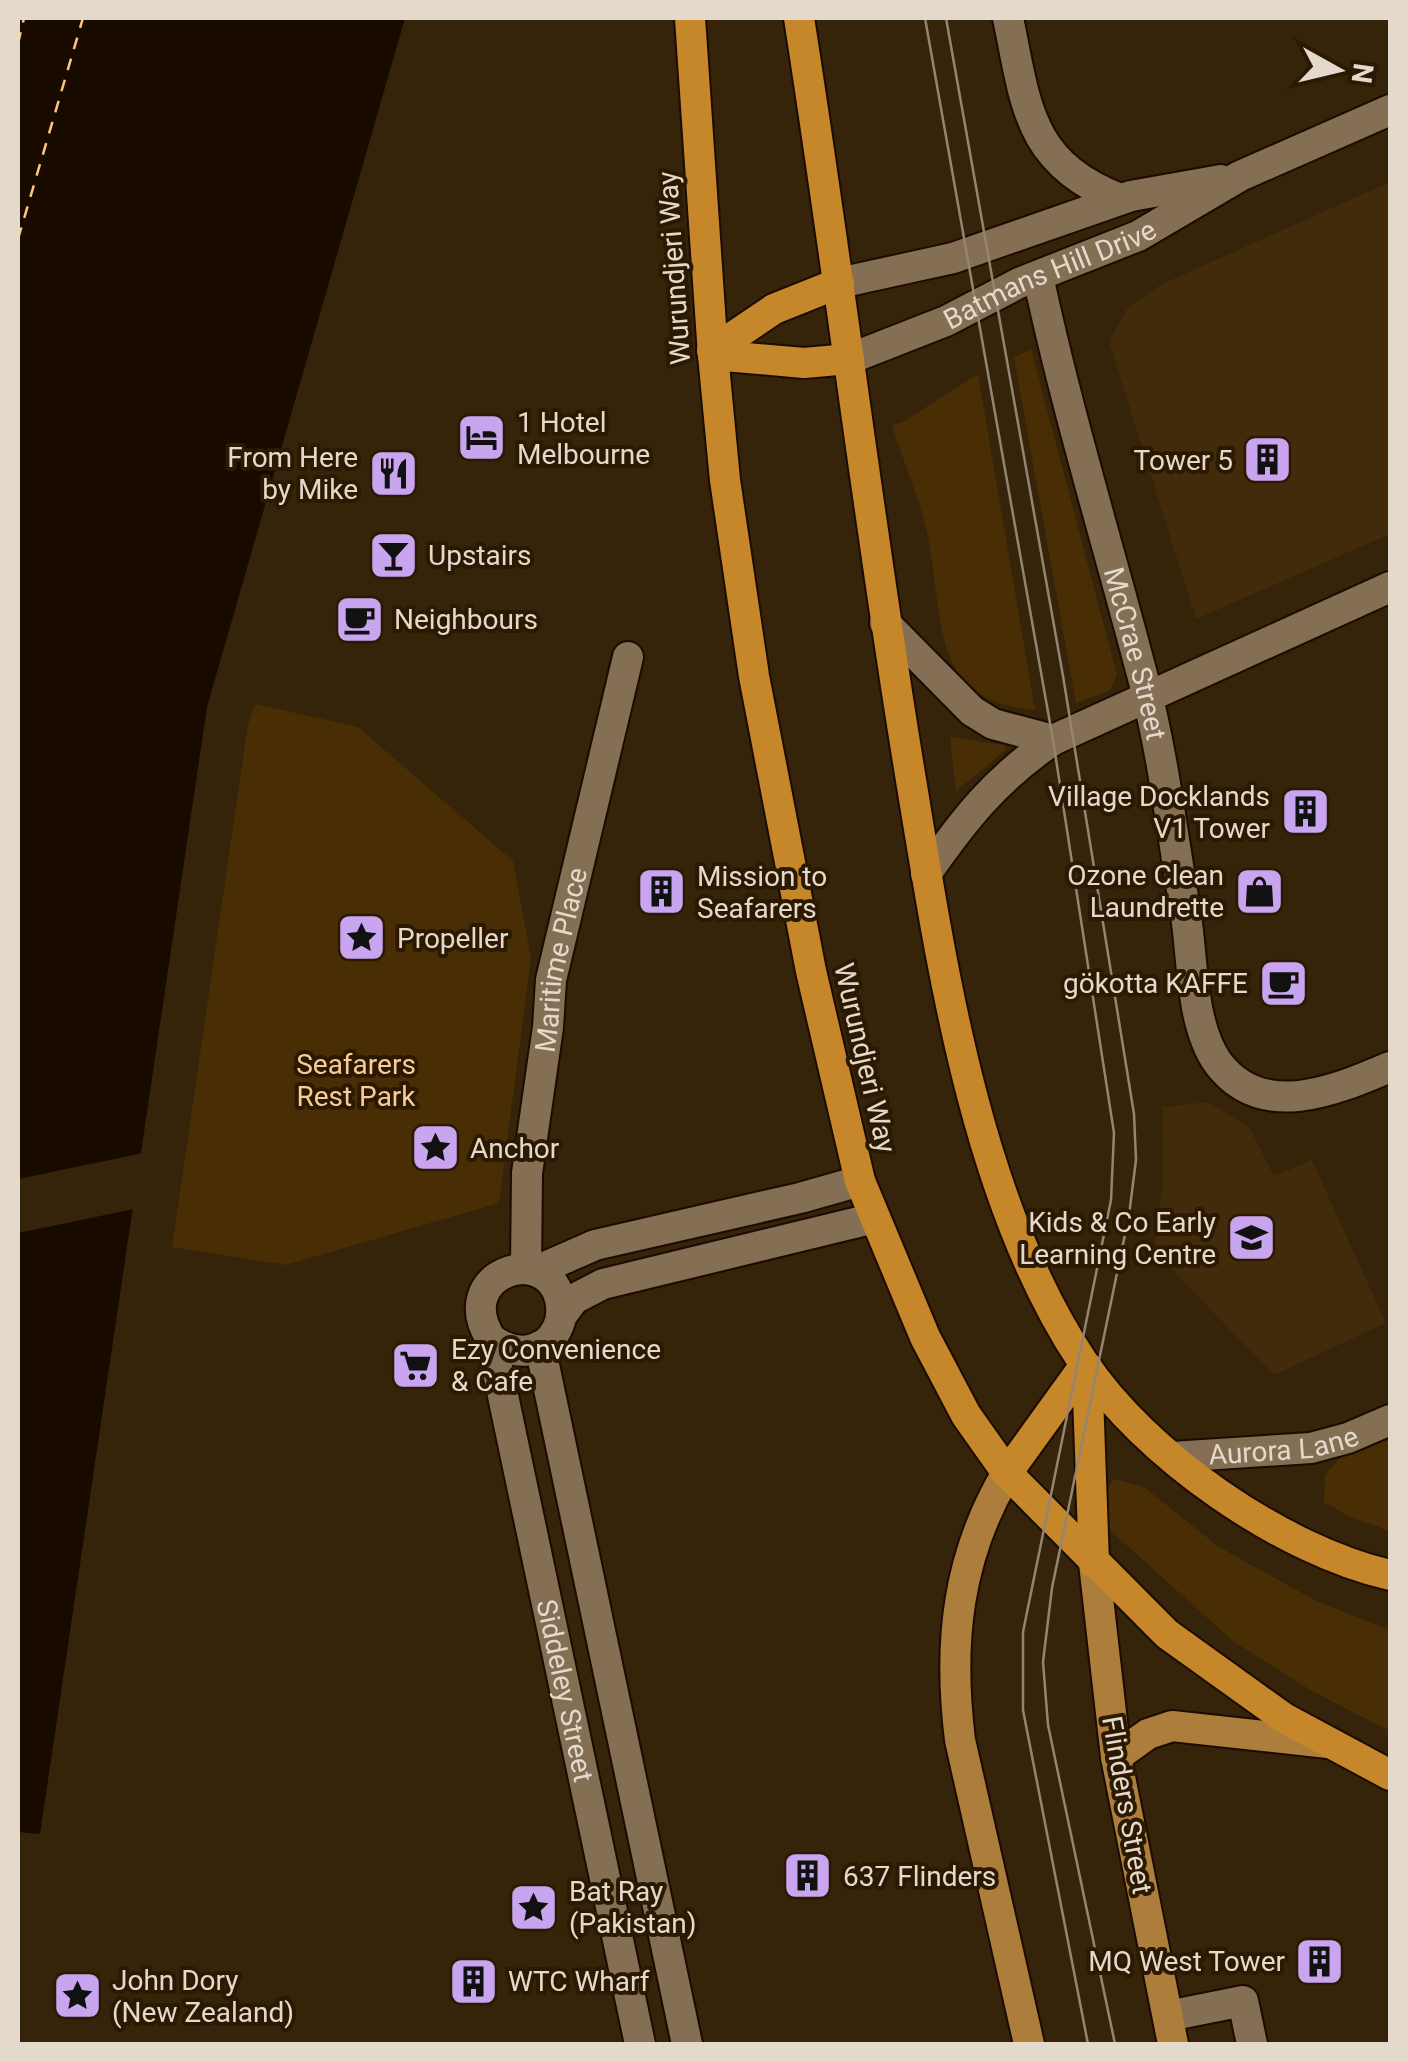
<svg xmlns="http://www.w3.org/2000/svg" width="1408" height="2062" font-family="Roboto,sans-serif">
<style>
.built{fill:#422b0a}
.green{fill:#492e05}
.water{fill:#190a00}
.pier{fill:#35230a}
.lines{fill:none;stroke-linecap:round;stroke-linejoin:round}
.ferry{stroke:#fec57d;stroke-width:2.5;stroke-dasharray:12 10;stroke-linecap:butt}
.minor-casing{stroke:#1c0b00;stroke-width:34}
.major-casing{stroke:#1c0b00;stroke-width:34}
.highway-casing{stroke:#1c0b00;stroke-width:34}
.minor{stroke:#846e54;stroke-width:30}
.major{stroke:#ac7d3b;stroke-width:30}
.highway{stroke:#c6872b;stroke-width:30}
.tram{stroke:#948572;stroke-width:2.5}
.labels{text-anchor:middle;dominant-baseline:central;stroke-width:8;stroke-linejoin:round;paint-order:stroke}
.street-label{font-size:28px;fill:#e5d9cb;stroke:#2b1902}
.poi-label{font-size:28px;fill:#e5d9cb;stroke:#2b1902;text-anchor:start}
.park-label{font-size:28px;fill:#f7cc98;stroke:#2b1902}
</style>
<rect width="100%" height="100%" fill="#35230a"/>
<!-- built -->
<g class="built">
<path d="M1390,182V534L1196,619L1109,341L1127,309L1162,284Z"/>
<path d="M1208,1102L1250,1128L1274,1176L1312,1160L1386,1323L1274,1375L1154,1251L1163,1185L1162,1107Z"/>
</g>
<!-- green -->
<g class="green">
<path d="M1031,349L1117,675L1109,691L1076,703L1014,358Z"/>
<path d="M978,374L1035,710C931,701 944,623 929,543C922,504 904,464 892,425L903,422Z"/>
<path d="M255,704L358,727L513,861L531,958L499,1203L286,1265L172,1247L248,724Z"/>
<path d="M950,737L1004,745L1007,749L956,791Z"/>
<path d="M1390,1434V1531L1348,1516L1324,1502L1325,1475L1342,1456Z"/>
<path d="M1114,1479L1144,1487L1219,1547L1318,1602L1390,1630V1731L1312,1691L1234,1642L1103,1524L1100,1498Z"/>
</g>
<!-- water -->
<path class="water" d="M18,18H405L207,707L40,1834L18,1832Z"/>
<!-- pier -->
<path class="pier" d="M148,1152L139,1208L18,1233V1179Z"/>
<g class="lines">
<!-- ferry -->
<g class="ferry">
<path d="M18,44L24,18"/>
<path d="M18,239L83,18"/>
</g>
<defs>
<g id="minor">
<path d="M1008,18C1026,104 1027,163 1120,199"/>
<path id="s1" d="M1038,276C1067,412 1108,544 1143,678C1163,754 1172,832 1185,909C1193,955 1190,1024 1218,1063C1262,1122 1336,1090 1390,1067"/>
<path d="M839,283L953,258L1131,196L1221,180"/>
<path id="s2" d="M849,359L946,321L1019,283L1138,236L1240,176L1390,110"/>
<path d="M885,623L972,711L993,724L1053,740"/>
<path d="M926,874C965,818 996,779 1053,740L1390,587"/>
<path id="s3" d="M526,1269L527,1173L548,1027L551,980L628,657"/>
<path d="M536,1271L595,1245L800,1198L860,1181"/>
<path d="M562,1315L574,1299L603,1284L875,1218"/>
<path id="s4" d="M491,1339C512,1355 543,1357 557,1329C562,1320 562,1309 560,1299C545,1241 450,1275 491,1339L640,2044"/>
<path d="M540,1346L687,2044"/>
<path id="s5" d="M1172,1457L1311,1448L1348,1438L1390,1420"/>
<path d="M1168,2016L1243,2001L1252,2044"/>
</g>
<g id="major">
<path d="M1007,1473C957,1557 948,1643 960,1740L1029,2044"/>
<path d="M1094,1563L1116,1757L1173,2044"/>
<path d="M1116,1757L1148,1734L1172,1726L1328,1743"/>
</g>
<g id="highway">
<path d="M690,18L713,355L725,480L754,676L811,971L860,1181L925,1337L966,1415L1007,1473L1167,1634L1284,1718L1390,1775"/>
<path d="M799,18C839,271 869,527 911,780C942,968 976,1202 1083,1362C1145,1455 1281,1550 1390,1575"/>
<path d="M712,351L774,309L839,283"/>
<path d="M713,355L804,363L849,359"/>
<path d="M1087,1367L1094,1563"/>
<path d="M1007,1473L1085,1365"/>
</g>
</defs>
<!-- minor casing -->
<use href="#minor" class="minor-casing"/>
<!-- major casing -->
<use href="#major" class="major-casing"/>
<!-- highway casing -->
<use href="#highway" class="highway-casing"/>
<!-- minor -->
<use href="#minor" class="minor"/>
<!-- major -->
<use href="#major" class="major"/>
<!-- highway -->
<use href="#highway" class="highway"/>
<!-- tram -->
<g class="tram">
<path d="M925,18L1053,740L1114,1133L1111,1200L1023,1632V1710L1088,2044"/>
<path d="M946,18L1063,676L1134,1114L1136,1160L1129,1215L1052,1588L1043,1662L1048,1725L1115,2044"/>
</g>
</g>
<!-- icons -->
<defs>
<symbol id="hotel-square" viewBox="-11 -11 22 22"><rect x="-9" y="-9" width="18" height="18" rx="4" fill="#c8a5ee" stroke="#2b1902"/><path d="M-6-4.5h1.5V1H6V5H4.5V3h-9V5H-6ZM-4 0a1.8 1.8 0 1 1 3.6 0ZM.5 0V-2.5h3Q6-2.5 6 0Z" fill="#111"/></symbol>
<symbol id="building-square" viewBox="-11 -11 22 22"><rect x="-9" y="-9" width="18" height="18" rx="4" fill="#c8a5ee" stroke="#2b1902"/><path d="M-4-6H4V6H1V3H-1V6H-4ZM-2.5-4.3h1.7v1.8h-1.7ZM.8-4.3h1.7v1.8H.8ZM-2.5-1h1.7V.8h-1.7ZM.8-1h1.7V.8H.8Z" fill="#111"/></symbol>
<symbol id="restaurant-square" viewBox="-11 -11 22 22"><rect x="-9" y="-9" width="18" height="18" rx="4" fill="#c8a5ee" stroke="#2b1902"/><path d="M-5-6h1v4h1v-4h1v4h1v-4h1v5L-1.5 .5V6h-2V.5L-5-1ZM5-6V6H3V1.5H1.5Q1.5-4 5-6Z" fill="#111"/></symbol>
<symbol id="bar-square" viewBox="-11 -11 22 22"><rect x="-9" y="-9" width="18" height="18" rx="4" fill="#c8a5ee" stroke="#2b1902"/><path d="M-6-5H6L.8 .8V4.5H3.5V6h-7V4.5H-.8V.8Z" fill="#111"/></symbol>
<symbol id="cafe-square" viewBox="-11 -11 22 22"><rect x="-9" y="-9" width="18" height="18" rx="4" fill="#c8a5ee" stroke="#2b1902"/><path d="M-5.5-4.5H6V0H3Q3 3.5 0 3.5H-2.5Q-5.5 3.5-5.5 0ZM3-3.2v2h1.7v-2ZM-6 4.5H4V6H-6Z" fill="#111"/></symbol>
<symbol id="shop-square" viewBox="-11 -11 22 22"><rect x="-9" y="-9" width="18" height="18" rx="4" fill="#c8a5ee" stroke="#2b1902"/><path d="M-5-2.5h2.3a2.7 3.5 0 0 1 5.4 0H5L5.5 6h-11ZM-1.5-2.5h3a1.5 2.3 0 0 0-3 0Z" fill="#111"/></symbol>
<symbol id="sight-square" viewBox="-11 -11 22 22"><rect x="-9" y="-9" width="18" height="18" rx="4" fill="#c8a5ee" stroke="#2b1902"/><path d="M0-6L1.8-2.2L6-1.7L2.9 1.2L3.7 5.4L0 3.3L-3.7 5.4L-2.9 1.2L-6-1.7L-1.8-2.2Z" fill="#111"/></symbol>
<symbol id="school-square" viewBox="-11 -11 22 22"><rect x="-9" y="-9" width="18" height="18" rx="4" fill="#c8a5ee" stroke="#2b1902"/><path d="M0-5L7-2L0 1L-7-2ZM-4 1L0 2.5L4 1V4Q0 6-4 4Z" fill="#111"/></symbol>
<symbol id="supermarket-square" viewBox="-11 -11 22 22"><rect x="-9" y="-9" width="18" height="18" rx="4" fill="#c8a5ee" stroke="#2b1902"/><path d="M-6-5.5h2.5l.6 2H6L4.5 2H-2.5L-4.4-4H-6ZM-1.5 3.2a1.3 1.3 0 1 0 .1 0ZM3 3.2a1.3 1.3 0 1 0 .1 0Z" fill="#111"/></symbol>
</defs>
<g fill-rule="evenodd">
<use href="#hotel-square" x="454" y="410" width="55" height="55"/>
<use href="#building-square" x="1240" y="432" width="55" height="55"/>
<use href="#restaurant-square" x="366" y="446" width="55" height="55"/>
<use href="#bar-square" x="366" y="528" width="55" height="55"/>
<use href="#cafe-square" x="332" y="592" width="55" height="55"/>
<use href="#building-square" x="1278" y="784" width="55" height="55"/>
<use href="#shop-square" x="1232" y="864" width="55" height="55"/>
<use href="#building-square" x="634" y="864" width="55" height="55"/>
<use href="#sight-square" x="334" y="910" width="55" height="55"/>
<use href="#cafe-square" x="1256" y="956" width="55" height="55"/>
<use href="#sight-square" x="408" y="1120" width="55" height="55"/>
<use href="#school-square" x="1224" y="1210" width="55" height="55"/>
<use href="#supermarket-square" x="388" y="1338" width="55" height="55"/>
<use href="#building-square" x="780" y="1848" width="55" height="55"/>
<use href="#sight-square" x="506" y="1880" width="55" height="55"/>
<use href="#building-square" x="1292" y="1934" width="55" height="55"/>
<use href="#building-square" x="446" y="1954" width="55" height="55"/>
<use href="#sight-square" x="50" y="1968" width="55" height="55"/>
</g>
<g class="labels">
<!-- street labels -->
<g class="street-label">
<text transform="translate(674 268) rotate(-94)">Wurundjeri Way</text>
<text stroke="none"><textPath href="#s2" startOffset="218">Batmans Hill Drive</textPath></text>
<text stroke="none"><textPath href="#s1" startOffset="390">McCrae Street</textPath></text>
<text stroke="none"><textPath href="#s3" startOffset="312">Maritime Place</textPath></text>
<text transform="translate(865 1058) rotate(77)">Wurundjeri Way</text>
<text stroke="none"><textPath href="#s5" startOffset="112">Aurora Lane</textPath></text>
<text stroke="none"><textPath href="#s4" startOffset="615">Siddeley Street</textPath></text>
<text transform="translate(1127 1805) rotate(80)">Flinders Street</text>
</g>
<!-- poi labels -->
<g class="poi-label">
<text x="517" y="422">1 Hotel<tspan x="517" dy="32">Melbourne</tspan></text>
<text x="358" y="457" text-anchor="end">From Here<tspan x="358" dy="32">by Mike</tspan></text>
<text x="1233" y="460" text-anchor="end">Tower 5</text>
<text x="428" y="555">Upstairs</text>
<text x="394" y="619">Neighbours</text>
<text x="1270" y="796" text-anchor="end">Village Docklands<tspan x="1270" dy="32">V1 Tower</tspan></text>
<text x="1224" y="875" text-anchor="end">Ozone Clean<tspan x="1224" dy="32">Laundrette</tspan></text>
<text x="697" y="876">Mission to<tspan x="697" dy="32">Seafarers</tspan></text>
<text x="397" y="938">Propeller</text>
<text x="1248" y="983" text-anchor="end">gökotta KAFFE</text>
<text x="470" y="1148">Anchor</text>
<text x="1216" y="1222" text-anchor="end">Kids &amp; Co Early<tspan x="1216" dy="32">Learning Centre</tspan></text>
<text x="451" y="1349">Ezy Convenience<tspan x="451" dy="32">&amp; Cafe</tspan></text>
<text x="843" y="1876">637 Flinders</text>
<text x="569" y="1891">Bat Ray<tspan x="569" dy="32">(Pakistan)</tspan></text>
<text x="1285" y="1961" text-anchor="end">MQ West Tower</text>
<text x="112" y="1980">John Dory<tspan x="112" dy="32">(New Zealand)</tspan></text>
<text x="508" y="1981">WTC Wharf</text>
</g>
<!-- park labels -->
<g class="park-label">
<text x="356" y="1064">Seafarers<tspan x="356" dy="32">Rest Park</tspan></text>
</g>
</g>
<!-- border -->
<rect width="1408" height="2062" fill="none" stroke="#e5d9cb" stroke-width="40"/>
<!-- north arrow -->
<g transform="translate(1338 70) rotate(98)" stroke="#2b1902" stroke-width="8" paint-order="stroke">
<path d="M0-8L18 38L0 25L-18 38Z" fill="#e5d9cb"/>
<text y="-15" font-size="28" font-weight="bold" text-anchor="middle" fill="#e5d9cb">N</text>
</g>
</svg>
